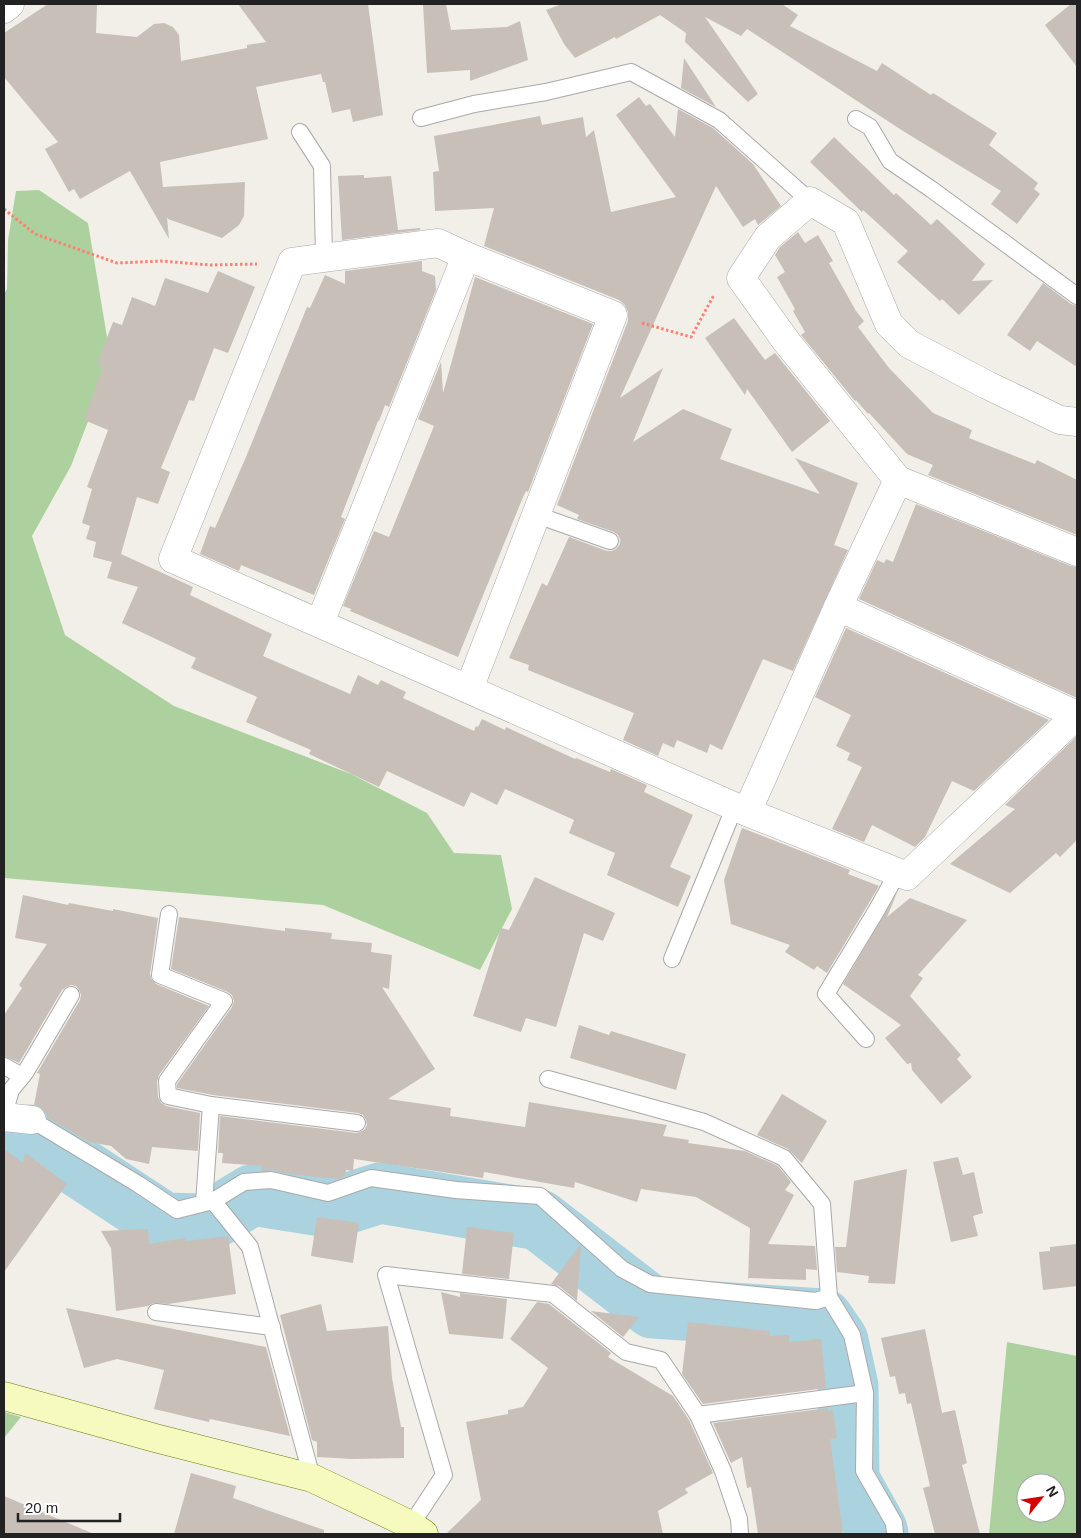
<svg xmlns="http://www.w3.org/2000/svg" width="1081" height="1538" font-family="Arial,sans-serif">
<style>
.forest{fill:#add19e;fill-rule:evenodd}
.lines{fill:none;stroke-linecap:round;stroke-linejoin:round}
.river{stroke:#aad3df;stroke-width:61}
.building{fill:#c7bfb8}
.lane-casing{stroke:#a9a9a9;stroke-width:18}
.street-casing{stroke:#a9a9a9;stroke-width:29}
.secondary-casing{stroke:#707d05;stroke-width:29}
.path{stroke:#fa8072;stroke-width:3;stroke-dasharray:2.5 2.5;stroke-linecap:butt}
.lane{stroke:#fff;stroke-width:16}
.street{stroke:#fff;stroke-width:28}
.secondary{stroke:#f7fabf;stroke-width:28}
</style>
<rect width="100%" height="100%" fill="#f2efe9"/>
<!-- forest -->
<g class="forest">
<path d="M39,190L88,223L111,361L71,466L32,536L65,635L174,706L351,774L427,813L454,853L501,855L512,909L480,970L323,905L4,878V294L7,289L8,240L16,191Z"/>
<path d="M1007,1342L1077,1356V1534H989ZM1026,1483H1056V1513H1026Z"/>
<path d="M4,1412L21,1417L4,1438Z"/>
</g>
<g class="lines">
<!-- river -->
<path class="river" d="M30,1135L164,1223L204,1224L252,1195L333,1208L380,1193L539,1220L653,1308L823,1319L838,1341L848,1386L849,1480L877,1530L878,1534"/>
</g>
<!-- building -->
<g class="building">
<path d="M48,4H97L96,33L137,37L154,24L164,23L173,27L179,35L181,61L247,48V45L266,42L238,4H368L383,115L353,122L350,109L332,113L325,82H323L321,74L256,87L268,139L160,162L163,187L245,182L244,216L239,225L222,238L168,219L167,217L169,239L130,171L80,199L74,189L69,192L45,149L58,142L4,77V33Z"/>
<path d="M423,4H446L451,30L507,27L520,21L528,60L470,81V70L427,73Z"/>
<path d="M562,4H782L798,15L790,26L877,71L882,63L931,95L933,93L997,133L989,145L1038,183L1034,189L1040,194L1017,224L991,204L1001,191L903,131L747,29L741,36L705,17L758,94L748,102L685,42L686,33L660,15L616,39L615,37L575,58L564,44L546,10Z"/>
<path d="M1071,4H1077V67L1045,25Z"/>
<path d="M684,58L716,107L681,88Z"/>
<path d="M639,97L646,106L650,104L675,137L678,109L713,128L753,164L781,206L758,225L755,219L743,227L716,186L620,398L663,368L633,442L683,409L732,429L720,459L820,494L795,458L858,483L834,545L848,550L793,671L763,659L722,750L710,744L707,753L677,740L674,748L663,743L658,756L623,740L634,713L528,670L529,665L509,658L542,583L547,586L569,537L607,551H612L616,549L620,544V539L618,535L614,532L577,519L579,515L557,505L628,321V312L625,305L619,300L484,246L494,208L435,211L433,172L439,171L434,136L540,116L542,125L583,117L586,137L594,130L611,212L676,197L616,115Z"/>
<path d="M834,137L894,195L896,193L931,225L937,219L985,264L972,281L993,280L959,315L942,299L940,301L897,262L908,251L863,210L862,212L810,162Z"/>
<path d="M364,175V178L391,176L398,230L420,228V230L342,240L338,176Z"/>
<path d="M798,232L805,243L818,235L833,261L829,263L856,311L864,321L858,327L889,368L933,413L972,430L969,438L1035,464L1037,460L1077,480V535L928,475L933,465L907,454L869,413L868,414L856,400L855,401L801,335L805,332L793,311L795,309L777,277L785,272L775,255L780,247Z"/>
<path d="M422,261V271L435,276L436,290L389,407L385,405L379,421H378L341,517L345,519L314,595L241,565L239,571L200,554L210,526L215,528L246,457L307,307L310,308L325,275L345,284V271Z"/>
<path d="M218,271L255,287L228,353L214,348L194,401L189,400L161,468L170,472L158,504L137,497L121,554L193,587L190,595L272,634L263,656L350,694L358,675L378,685L381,680L406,692L403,698L474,731L476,726L478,727L482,719L505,730L506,727L575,759L576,758L610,772L611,769L647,785L644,792L693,815L670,867L691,876L678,907L607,875L615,853L569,833L574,820L505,789L497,805L471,792L464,807L387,771L379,787L309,754L311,750L246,722L257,697L191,668L196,658L122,623L138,587L107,578L112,562L93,557L96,542L86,539L90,526L82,523L92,489L87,487L108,430L84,420L103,367L97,364L113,322L122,325L132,297L155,306L165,278L208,293Z"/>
<path d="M475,277L593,324L528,492L526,491L523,497L458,657L350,611L351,609L343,606L374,531L389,537L434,426L418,419L441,362L443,393Z"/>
<path d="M1043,283L1071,304L1077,306V367L1037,341L1030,351L1007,335Z"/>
<path d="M734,318L765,360L775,353L830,421L792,452L747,389L745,395L705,338Z"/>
<path d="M916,504L1071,566L1077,567V698L859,599L877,560L884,563L886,559L893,562Z"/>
<path d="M846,628L1049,720L974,791L952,781L925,837L915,847L872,825L864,842L832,829L862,767L847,760L850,753L836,746L851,715L815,697Z"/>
<path d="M1077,736V840L1060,857L1056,853L1010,893L950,864L1015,809L1005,805Z"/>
<path d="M742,828L850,870L848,874L879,886L827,973L817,966L814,970L785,952L790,945L731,924L724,880Z"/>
<path d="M535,877L563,890L615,913L603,941L584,933L556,1027L526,1018L521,1032L473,1016L501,928L509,930Z"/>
<path d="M897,893L887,917L910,898L967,920L918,975L923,978L910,996L961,1055L957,1059L972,1077L941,1104L912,1070L911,1063L907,1064L885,1038L901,1025L843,984Z"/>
<path d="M23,895L68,905L69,903L113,911V909L158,918L150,974L151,978L156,984L209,1006L159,1075L157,1082L158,1097L161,1103L166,1106L200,1113L198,1151L152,1147L149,1164L126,1159L111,1146L89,1142L47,1117L46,1113L42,1108L34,1105L40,1074L37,1073L80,1000L81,995L79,990L76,986L71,985L66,987L62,990L19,1063L4,1056V1015L22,988L19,985L47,944L15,938Z"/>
<path d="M179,917L285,931V928L332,933L331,939L372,943L371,952L392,955L389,989L382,987L435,1069L388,1099L451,1108L450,1116L525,1127L529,1102L667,1125L663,1136L689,1140L688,1143L745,1151L778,1166L791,1182L785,1190L794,1195L768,1244L815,1246L817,1270L806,1269V1280L749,1278L748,1280L750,1228L696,1197L641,1189L637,1202L575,1182L574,1188L484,1172L483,1178L354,1159L353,1171L346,1170L345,1176L338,1179L288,1174L273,1170L261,1171V1166L222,1163L223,1153H218L220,1116L356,1133L360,1132L365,1129L367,1125L366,1120L363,1115L358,1113L213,1095L177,1088V1084L232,1007L234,1001L232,995L228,992L171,969Z"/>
<path d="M579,1025L609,1035L611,1031L686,1054L676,1090L570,1058Z"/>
<path d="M782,1094L827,1121L802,1163L788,1149L757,1135Z"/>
<path d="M4,1149L23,1163L25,1153L67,1184L4,1272Z"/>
<path d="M958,1157L963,1175L974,1172L983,1213L973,1216L978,1236L951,1242L933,1162Z"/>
<path d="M907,1169L895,1284L868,1283L869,1276L837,1272L835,1247H846L854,1181Z"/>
<path d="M317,1217L359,1223L353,1263L311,1256Z"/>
<path d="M467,1227L514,1233L509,1279L462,1274Z"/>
<path d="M148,1229L149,1244L185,1238L186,1241L228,1236L236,1294L168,1304L153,1303L148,1306L116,1311L111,1248L101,1231Z"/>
<path d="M1077,1244V1286L1043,1290L1039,1252L1050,1251V1247Z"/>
<path d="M580,1245L581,1246L577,1301L559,1286L551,1284Z"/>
<path d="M441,1292L460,1297V1293L507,1299L503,1339L449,1334Z"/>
<path d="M537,1302L549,1304L611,1353L608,1357L673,1396L689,1420L713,1473L685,1489L688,1493L658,1511L663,1534H446L481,1500L466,1422L508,1414V1410L523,1407L548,1368L510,1339Z"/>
<path d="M321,1304L327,1331L388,1326L392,1378L401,1427H404V1458L352,1459L317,1457V1442L312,1440L280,1315Z"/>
<path d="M66,1308L266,1347L290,1436L210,1419L209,1422L154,1409L164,1370L117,1359L84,1368Z"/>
<path d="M591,1311L639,1317L623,1337Z"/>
<path d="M688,1322L769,1331V1336L789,1335V1342L821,1339L826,1388L703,1404L682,1374Z"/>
<path d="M925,1329L942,1413L955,1410L967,1463L962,1465L980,1534H935L923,1488L930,1486L911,1403L907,1404L905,1393L899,1394L895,1376L890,1377L881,1338Z"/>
<path d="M828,1408V1411L833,1410L837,1438L830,1439L843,1534H758L751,1487L747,1488L742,1457L731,1463L713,1423Z"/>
<path d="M191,1473L236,1486L233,1498L324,1530V1534H174Z"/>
<path d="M4,1496L94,1534H4Z"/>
</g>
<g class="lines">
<defs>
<g id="lane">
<path d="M421,118L474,104L546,92L631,72L719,120L810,201"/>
<path d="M856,119L870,127L890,161L931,189L1077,296"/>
<path d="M300,132L322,166L324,258"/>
<path d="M537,515L610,541"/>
<path d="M169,914L160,975L224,1001L167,1081L168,1096L211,1105"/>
<path d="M672,959L735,806"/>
<path d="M866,1039L826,994L875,913L898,872"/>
<path d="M4,1066L22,1076"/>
<path d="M548,1079L704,1122L784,1158L822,1204L829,1297"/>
<path d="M4,1114L11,1090L25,1073L71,995"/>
<path d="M32,1120L138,1184L177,1210L213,1201L244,1182L271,1180L328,1193L371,1178L456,1190L540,1196L622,1269L650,1284L816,1301L829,1297L852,1335L865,1393L864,1471L894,1523L895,1534"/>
<path d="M213,1201L250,1247L312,1478"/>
<path d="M204,1203L211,1105L357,1123"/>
<path d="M156,1312L272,1327"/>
<path d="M698,1415L865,1393"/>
<path d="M411,1525L444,1475L386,1275L553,1294L626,1352L661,1360L698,1415L723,1471L739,1519L740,1534"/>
</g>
<g id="street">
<path d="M4,9L10,4"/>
<path d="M1077,422L1060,420L987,385L909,344L889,324L846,222L810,201L768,237L741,278L786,341L898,480L1077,552"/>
<path d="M838,607L1077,715"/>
<path d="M320,623L466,256"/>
<path d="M469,689L613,315L466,256L438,243L292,262L173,559L747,812L907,876L1077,715"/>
<path d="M747,812L838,607L898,480"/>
<path d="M4,1117L32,1120"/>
</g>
<path id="secondary" d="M4,1396L155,1438L312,1478L411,1525L424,1534"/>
</defs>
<!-- lane casing -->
<use href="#lane" class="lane-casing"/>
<!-- street casing -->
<use href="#street" class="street-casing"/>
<!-- secondary casing -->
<use href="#secondary" class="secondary-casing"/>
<!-- path -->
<g class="path">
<path d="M4,209L35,234L117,263L161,261L210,265L257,264"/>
<path d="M642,323L691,337L714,295"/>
</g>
<!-- lane -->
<use href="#lane" class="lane"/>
<!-- street -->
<use href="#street" class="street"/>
<!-- secondary -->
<use href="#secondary" class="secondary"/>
</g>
<!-- border -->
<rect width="1081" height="1538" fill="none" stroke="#222222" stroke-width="10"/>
<!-- north arrow -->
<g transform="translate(1041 1498) rotate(60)"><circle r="24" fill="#ffffff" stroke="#a7a7a7"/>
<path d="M0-4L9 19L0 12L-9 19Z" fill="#d40000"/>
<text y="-8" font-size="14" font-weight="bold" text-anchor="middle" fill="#222222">N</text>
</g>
<!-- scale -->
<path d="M18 1513v8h102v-8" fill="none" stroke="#222222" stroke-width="2.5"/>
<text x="25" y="1513" font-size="15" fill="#222222" stroke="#ffffff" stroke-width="4" paint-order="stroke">20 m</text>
</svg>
